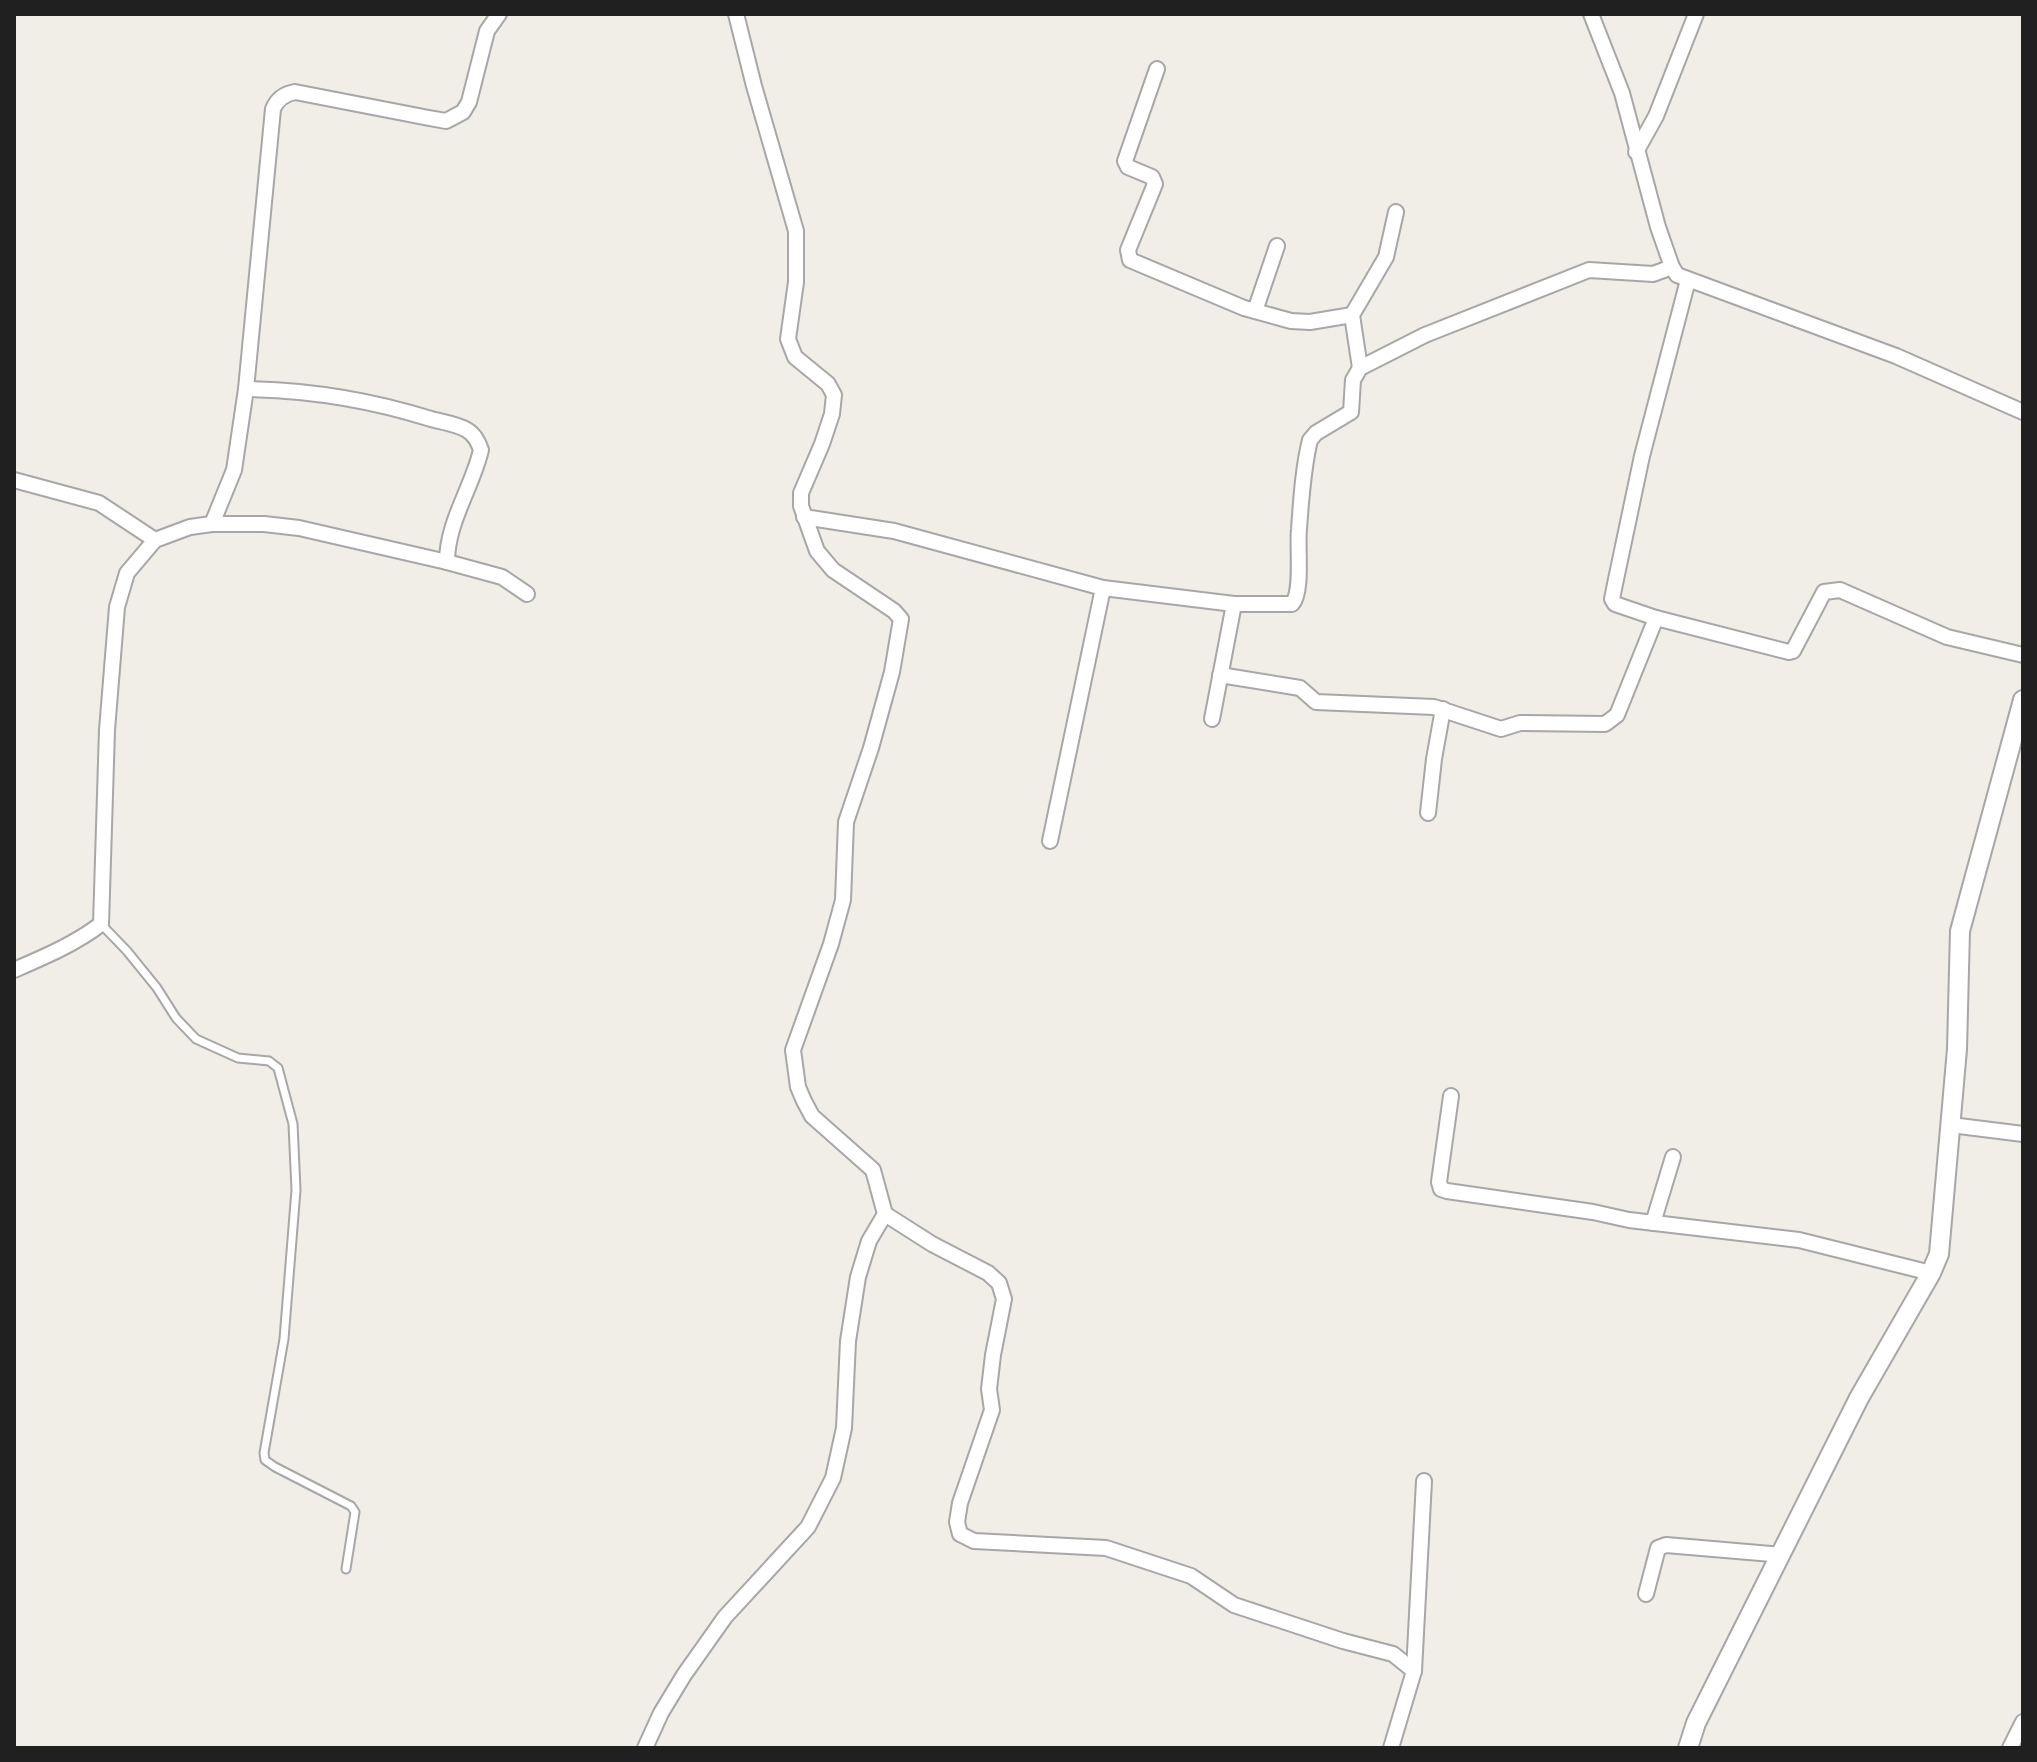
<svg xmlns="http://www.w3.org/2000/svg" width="2037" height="1762" font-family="'Archivo Narrow',sans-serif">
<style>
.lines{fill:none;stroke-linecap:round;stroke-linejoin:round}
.service-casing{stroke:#a7a7a7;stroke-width:11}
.minor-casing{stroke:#a7a7a7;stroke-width:18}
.tertiary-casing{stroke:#a7a7a7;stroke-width:22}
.service{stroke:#fff;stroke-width:7}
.minor{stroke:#fff;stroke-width:14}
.tertiary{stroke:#fff;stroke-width:18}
</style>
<rect width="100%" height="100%" fill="#f1ede7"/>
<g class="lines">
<defs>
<path id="service" d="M101,924L127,951L157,988L176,1018L196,1039L238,1058L269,1061L278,1068L293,1124L296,1190L284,1339L264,1453L265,1460L275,1467L351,1506L355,1512L346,1569"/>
<g id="minor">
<path d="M1591,14L1622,93L1658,227L1672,267L1677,275L1896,356L2023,412"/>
<path d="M1157,69L1125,161L1128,167L1152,177L1155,184L1128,250L1130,260L1244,308L1291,321L1310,322L1352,315"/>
<path d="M1636,152L1656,116L1696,14"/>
<path d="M1688,280L1642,456L1615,584L1612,599L1615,604L1656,618L1789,652L1793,651L1824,592L1840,590L1947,637L2023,655"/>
<path d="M1255,311L1277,246"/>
<path d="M1360,368L1352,315L1386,257L1396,212"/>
<path d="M246,389C309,390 371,400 431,419C442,422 457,424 467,430C475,435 478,442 481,450C472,488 447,522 447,562"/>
<path d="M14,480L99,503L155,540"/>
<path d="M804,517L894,531L1103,588L1234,604H1292C1303,592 1297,547 1299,529C1301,501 1303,468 1310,440L1316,433L1351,412L1353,380L1360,368L1425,335L1589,270L1653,274L1672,267"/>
<path d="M212,524L234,470L246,389L273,109C277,99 284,94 295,92L429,118L446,121L463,112L469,102L487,31L499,14"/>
<path d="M1220,675L1300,688L1316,702L1434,707L1501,729L1520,723L1605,724L1617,715L1656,618"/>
<path d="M1212,719L1234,604"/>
<path d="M1428,813L1434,759L1443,709"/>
<path d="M1050,841L1103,588"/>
<path d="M14,970C44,957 75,944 101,924L107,730L117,607L127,573L155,540L190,527L212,524H264L299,528L447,562L502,577L527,594"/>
<path d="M1451,1096L1439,1182L1441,1189L1447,1191L1593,1212L1629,1220L1799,1240L1931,1273"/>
<path d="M1951,1125L2023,1134"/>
<path d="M885,1214L932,1244L988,1273L999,1283L1004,1299L993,1355L989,1389L992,1410L960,1503L957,1522L960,1534L974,1541L1106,1548L1191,1576L1234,1605L1343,1641L1393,1654L1414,1671L1391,1748"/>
<path d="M1653,1223L1673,1157"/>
<path d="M1646,1594L1658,1548L1666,1545L1782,1555"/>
<path d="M1414,1671L1424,1481"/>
<path d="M645,1748L661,1713L684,1675L725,1617L808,1527L833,1478L844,1428L848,1341L858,1277L869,1241L885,1214L873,1170L812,1116L804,1101L798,1087L793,1050L831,944L843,900L846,822L871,748L892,672L901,619L894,611L833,570L817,551L801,506V493L822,444L832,414L834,395L828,384L795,357L788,339L796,282V231L754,86L736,14"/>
<path d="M2010,1748L2023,1722"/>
</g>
<path id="tertiary" d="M1688,1748L1696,1723L1859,1398L1931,1273L1939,1254L1957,1049L1960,931L2023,700"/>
</defs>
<!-- service casing -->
<use href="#service" class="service-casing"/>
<!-- minor casing -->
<use href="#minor" class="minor-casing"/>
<!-- tertiary casing -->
<use href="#tertiary" class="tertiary-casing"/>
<!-- service -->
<use href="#service" class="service"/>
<!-- minor -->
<use href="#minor" class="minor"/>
<!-- tertiary -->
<use href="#tertiary" class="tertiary"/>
</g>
<!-- border -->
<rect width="2037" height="1762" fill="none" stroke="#202020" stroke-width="32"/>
</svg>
